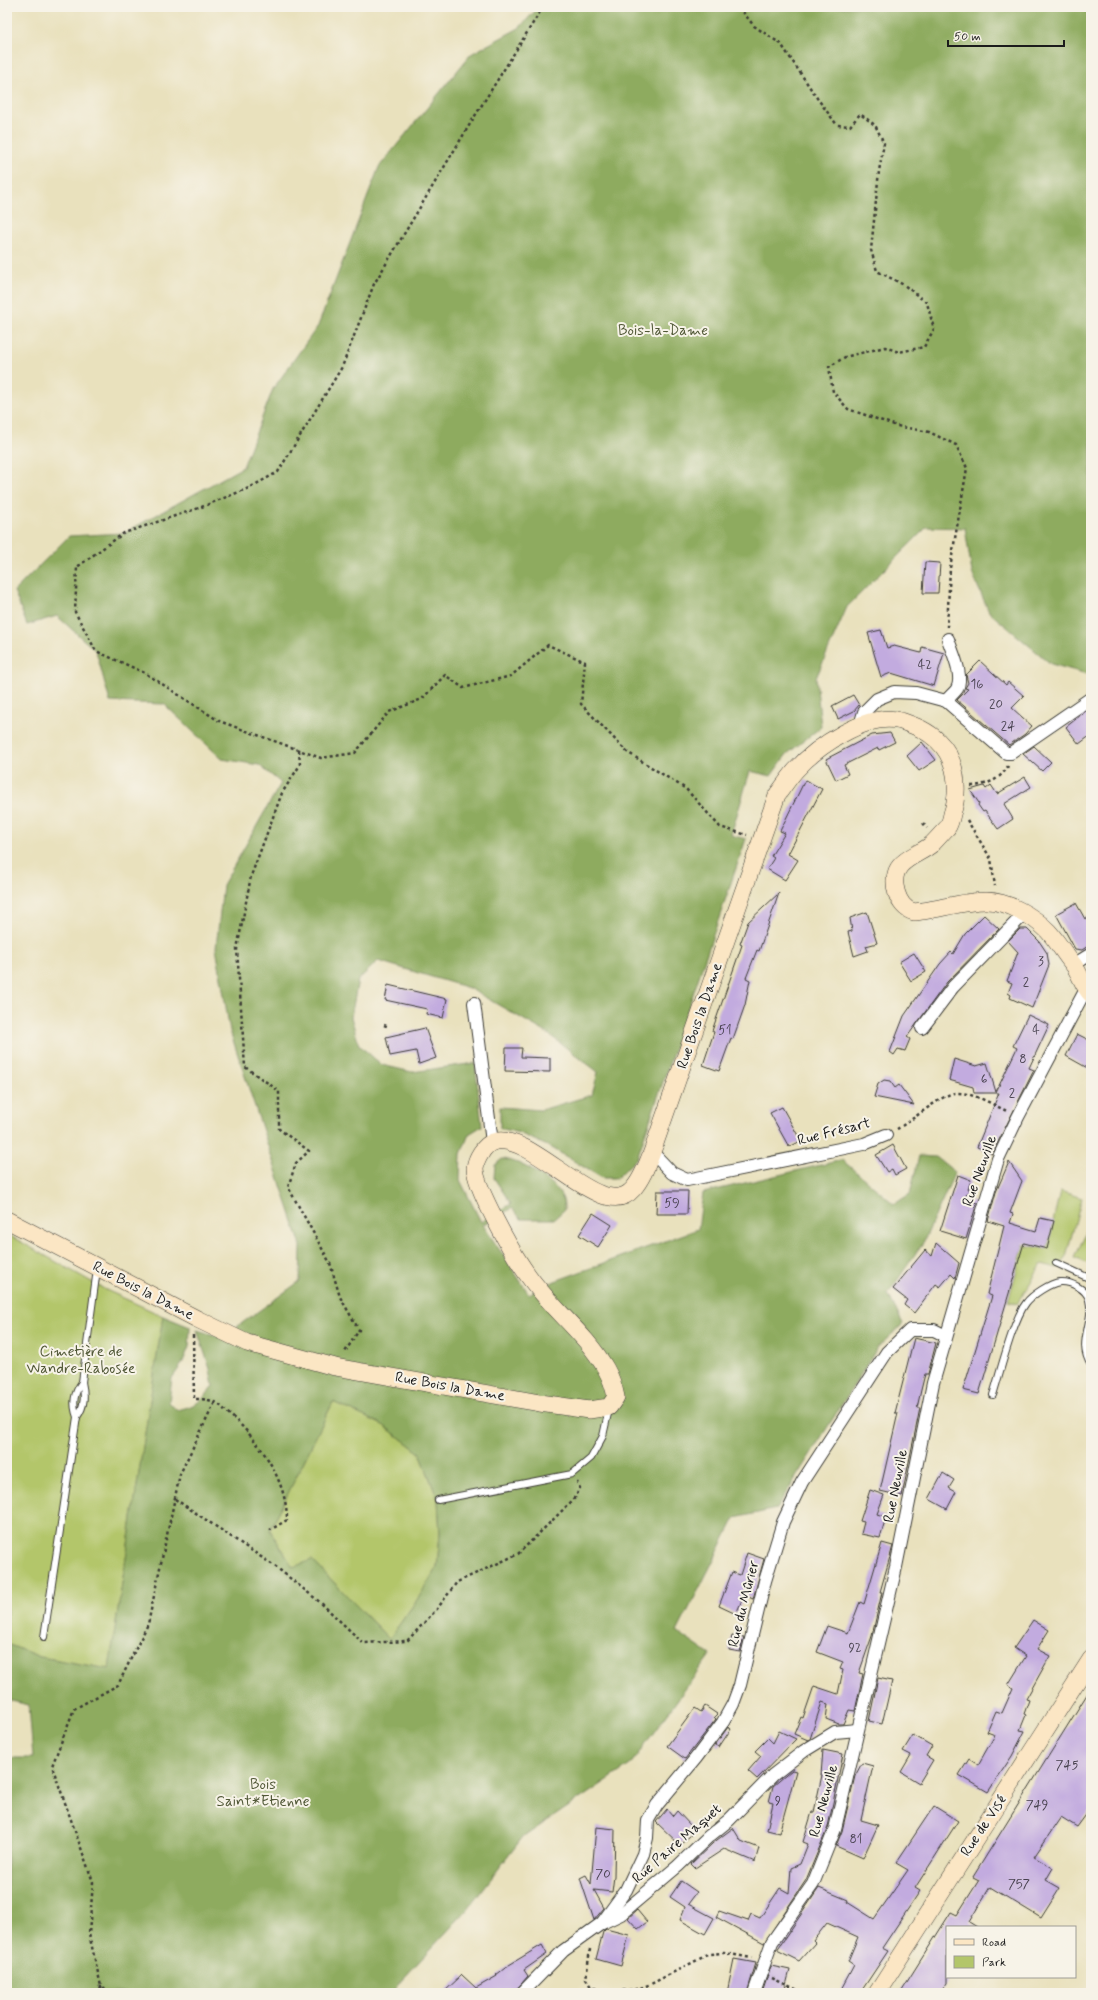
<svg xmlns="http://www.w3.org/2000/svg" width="1098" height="2000" font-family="Mynerve,sans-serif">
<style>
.green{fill:#b3c66a;stroke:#687143}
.forest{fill:#8eab5e;stroke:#55643d;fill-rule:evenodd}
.building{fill:#c2abdf}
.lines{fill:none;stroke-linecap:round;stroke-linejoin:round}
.lane-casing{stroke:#3b3a34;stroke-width:8}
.street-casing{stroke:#3b3a34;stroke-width:14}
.secondary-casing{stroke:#3b3a34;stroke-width:18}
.path{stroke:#3b3a34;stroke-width:2.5;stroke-dasharray:3 3;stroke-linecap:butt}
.lane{stroke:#fff;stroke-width:6}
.street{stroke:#fff;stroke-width:12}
.secondary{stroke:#fbe6c4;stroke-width:17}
.labels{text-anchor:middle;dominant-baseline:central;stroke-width:4;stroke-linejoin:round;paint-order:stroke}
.number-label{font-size:13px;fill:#46404d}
.park-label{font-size:15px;fill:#515837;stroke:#f7f3e8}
.street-label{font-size:15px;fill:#1c1c1c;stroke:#f7f3e8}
</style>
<rect width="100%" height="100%" fill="#f7f3e8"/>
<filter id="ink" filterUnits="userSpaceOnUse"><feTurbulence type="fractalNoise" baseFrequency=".025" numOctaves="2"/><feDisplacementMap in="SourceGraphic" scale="8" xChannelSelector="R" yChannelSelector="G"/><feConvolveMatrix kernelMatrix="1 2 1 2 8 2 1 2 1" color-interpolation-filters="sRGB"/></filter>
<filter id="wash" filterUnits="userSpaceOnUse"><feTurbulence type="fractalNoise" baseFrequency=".012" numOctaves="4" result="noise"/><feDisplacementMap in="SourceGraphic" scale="16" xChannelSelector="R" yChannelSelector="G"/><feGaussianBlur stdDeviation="0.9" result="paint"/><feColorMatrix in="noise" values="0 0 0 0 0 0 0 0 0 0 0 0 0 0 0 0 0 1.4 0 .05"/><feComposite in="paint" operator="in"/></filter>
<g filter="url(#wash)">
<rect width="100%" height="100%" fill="#e9e1bd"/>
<!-- green -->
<g class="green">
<path d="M1060,1191L1082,1198L1066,1256L1057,1268L1042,1264L1017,1304L1008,1301L1024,1245L1047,1249Z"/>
<path d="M1091,1220V1265L1075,1258Z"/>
<path d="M7,1234L106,1290L163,1316L109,1669L40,1657L7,1644Z"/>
<path d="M333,1402L383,1425L420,1453L438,1500L440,1534L437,1567L419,1597L389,1639L312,1560L293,1568L270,1530Z"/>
</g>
<!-- forest -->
<path class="forest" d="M539,7H1091V672L1087,674L1051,664L989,612L972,573L965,528L927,527L847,607L816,678L821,727L787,754L771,776L750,771L731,835L746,839L637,1158L617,1178H602L552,1148L519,1133L500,1128V1107L541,1110L592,1095L598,1072L547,1033L469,988L378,961L358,980L351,1017L359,1045L382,1065L412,1072L475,1063L482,1126L469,1134L461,1154L460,1180L481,1222L511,1204L494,1178L495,1165L502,1159C520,1160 554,1181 562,1197C564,1201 564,1206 564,1210L554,1219H521L512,1208L483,1225L529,1294L555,1281L698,1229L703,1193L842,1160L894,1204L910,1194L919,1156L936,1157L955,1172L924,1241L888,1294L903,1324L878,1347L776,1509L735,1518L677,1632L710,1655L630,1765L522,1838L467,1910L401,1981L392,1993H7V1758H33L29,1705L7,1700V1644L40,1657L109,1669L163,1316L190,1327L189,1347L182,1364L172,1378L169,1402L176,1410C194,1407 203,1401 213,1386L210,1369L197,1330L231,1340L238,1326L300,1281L301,1246L230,1031L216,948L223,885L281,783L259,765L222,759L164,704L110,702L96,651L57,616L27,625L14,591L69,536L124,533L243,467L273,389L318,326L379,167L471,54L519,28ZM333,1402L383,1425L420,1453L438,1500L440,1534L437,1567L419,1597L389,1639L312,1560L293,1567L270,1530Z"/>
<g id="blocks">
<!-- building -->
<g class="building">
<path d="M925,562L940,563L938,593H923Z"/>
<path d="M881,630L887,648L894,646L921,653L922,647L944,653L934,686L891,673L881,677L868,633Z"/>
<path d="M980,661L1006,685L1008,682L1024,696L1012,708L1032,726L1025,734L1009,745L957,700L968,689L965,688L968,683L966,675Z"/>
<path d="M853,695L859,705L854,711L838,719L832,706Z"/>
<path d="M1091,707V735L1079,744L1066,727Z"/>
<path d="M890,733L895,742L879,750L878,748L844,765L848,774L836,780L826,759L872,735Z"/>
<path d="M922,742L936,760L919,771L907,756Z"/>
<path d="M1034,746L1051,762L1042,771L1023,754Z"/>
<path d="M1025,777L1031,787L1004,804L1013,819L998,829L985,811L983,812L978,805L979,803L970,790L984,786L986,789L991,785L997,794Z"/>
<path d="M805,780L822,789L788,854L798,860L785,880L767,869L774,858L771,856L785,833L780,831Z"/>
<path d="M779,893L759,951L757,950L746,978L750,980L745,1005L733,1039L731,1038L719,1071L703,1065L714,1032L712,1031L742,945L740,944L748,922Z"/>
<path d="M1076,903L1085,919L1091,915V944L1082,950L1075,949L1056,914Z"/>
<path d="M867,912L877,943L866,946L868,951L854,956L848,932L852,931L850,918Z"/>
<path d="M984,915L999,929L947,982L907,1037L910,1039L905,1051L898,1049L894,1055L890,1052L904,1016L940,964L951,952L953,954L965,934Z"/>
<path d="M1020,929H1027L1039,941L1047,953L1049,965L1032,1008L1010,998L1011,995L1008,993L1012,983L1007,981L1018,952L1008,941Z"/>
<path d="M914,953L926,972L911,981L899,962Z"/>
<path d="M388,985L447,999L443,1018L426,1014L427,1009L385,1000Z"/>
<path d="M1028,1015L1049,1025L1029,1068L1034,1070L992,1154L977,1147L999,1093H974L973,1087L949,1080L951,1072L954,1059L976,1066L987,1063L996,1092L1017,1048L1013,1046Z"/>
<path d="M425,1028L436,1058L419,1064L416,1051L390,1056L386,1037Z"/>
<path d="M1077,1034L1091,1041V1070L1066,1056Z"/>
<path d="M506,1048H522L521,1057L550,1058V1072L505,1071Z"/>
<path d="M884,1080L890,1081L895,1088L899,1085L914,1105L874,1097L878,1084Z"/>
<path d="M782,1107L801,1141L789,1147L770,1113Z"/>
<path d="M893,1145L906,1169L895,1175L892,1169L887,1172L876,1155Z"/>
<path d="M1009,1162L1022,1181L1010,1213L1013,1214L1010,1223L1036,1231L1040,1218L1054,1221L1047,1249L1024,1243L979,1394L963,1390L992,1296L987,1294L1004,1226L988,1221L996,1192Z"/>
<path d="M958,1175L971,1180L965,1199L977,1203L966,1239L940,1231Z"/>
<path d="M657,1191H688L687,1214H656Z"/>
<path d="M593,1213L612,1225L598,1247L579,1235Z"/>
<path d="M936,1243L959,1263L955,1278L951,1274L940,1287L936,1284L914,1313L904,1305L907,1300L893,1289L925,1250L932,1256Z"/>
<path d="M914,1338L936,1343L928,1374H925L921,1390L917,1408H920L902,1496L880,1491L898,1413H895Z"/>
<path d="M943,1473L954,1480L949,1488L956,1492L947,1509L929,1499Z"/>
<path d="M870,1490L884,1495L877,1514L886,1517L880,1538L861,1534L864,1522L860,1521Z"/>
<path d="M882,1543L893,1546L880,1592H882L872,1636L859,1673L863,1674L855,1711L849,1710L843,1724H839L826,1719L828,1704L822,1702L810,1739L808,1740L794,1734L801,1717L803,1718L814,1686L838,1694L843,1670L840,1669L843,1662L817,1652L827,1626L848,1633L860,1602L864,1604Z"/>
<path d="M747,1553L764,1559L753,1599L744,1595L736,1614L719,1606L732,1572L740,1575Z"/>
<path d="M1033,1620L1049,1630L1037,1649L1050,1656L1026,1699L1029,1700L1024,1714L1026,1715L1020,1730L1025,1731L1012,1756L988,1792L959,1775L969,1759L978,1765L995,1735L987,1732L996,1711L1002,1713L1013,1688L1008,1685L1026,1656L1014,1648Z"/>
<path d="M732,1636L744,1637L740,1652L729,1650Z"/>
<path d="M878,1678L892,1681L882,1724L869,1721Z"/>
<path d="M1091,1688V1808L1077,1827L1061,1817L1034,1857L1053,1868L1046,1880L1060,1888L1041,1918L990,1887L969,1922L977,1927H947V1983L940,1993H900L951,1912L957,1915L979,1880L973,1877Z"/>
<path d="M705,1706L717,1714L714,1717L716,1719L685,1759L667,1746L695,1708L701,1712Z"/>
<path d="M728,1727L731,1729L719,1747L715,1745Z"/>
<path d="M779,1731L796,1739L757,1779L748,1771L761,1756L755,1751L768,1738L773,1743Z"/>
<path d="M913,1735L932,1746L926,1756L933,1760L919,1783L901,1772L911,1755L903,1751Z"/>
<path d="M823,1750L843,1754L828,1827L806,1880L764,1943L716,1917L719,1911L748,1921L751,1914L760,1918L780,1888L789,1893L791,1868L800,1864L808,1844L803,1842L812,1812H814L822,1775H821Z"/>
<path d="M862,1763L873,1766L861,1820L878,1825L863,1858L836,1846L842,1831L855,1776Z"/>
<path d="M792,1770L796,1771L779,1833L767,1830L773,1803L769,1802L773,1786Z"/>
<path d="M934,1806L958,1821L915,1888L920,1891L882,1948L888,1951L860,1993H839L854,1965L848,1961L858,1937L827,1923L813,1941L815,1943L799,1961L777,1950L819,1888L848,1900L847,1902L874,1919L908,1870L896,1863Z"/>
<path d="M667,1809L673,1816L677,1811L691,1826L687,1830L691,1835L680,1845L656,1822Z"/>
<path d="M596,1827L615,1829L614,1876L612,1892L594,1890L604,1908L594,1920L580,1878L586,1875L591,1884Z"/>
<path d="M733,1828L741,1841L759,1848L755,1862L724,1849L695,1868L691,1864L713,1843Z"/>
<path d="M681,1881L697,1892L688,1904L714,1918L705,1934L680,1920L685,1907L670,1897Z"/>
<path d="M637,1910L647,1922L638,1929L628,1918Z"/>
<path d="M606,1929L629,1935L621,1966L596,1959L603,1932Z"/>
<path d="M542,1945L547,1954L524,1970L528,1976L515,1991L510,1993H443L462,1975L476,1988L497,1976L496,1975L509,1965Z"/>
<path d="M734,1959L756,1963L747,1993H727Z"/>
<path d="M771,1966L790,1970L784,1993H762Z"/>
</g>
</g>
</g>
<g filter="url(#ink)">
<use href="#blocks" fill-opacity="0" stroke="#3b3a34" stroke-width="1"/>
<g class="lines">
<defs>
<g id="lane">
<path d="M1056,1263L1091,1279"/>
<path d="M993,1395C1000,1373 1013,1320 1026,1303C1032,1295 1050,1283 1060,1282C1070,1281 1087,1289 1089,1300C1095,1323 1076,1342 1091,1365"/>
<path d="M77,1417C72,1403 74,1393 82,1382"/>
<path d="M438,1500L572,1474L591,1458L603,1436L609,1409"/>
<path d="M44,1637L77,1417C85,1406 85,1395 82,1382L97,1269"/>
</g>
<g id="street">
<path d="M946,701C949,697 954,693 957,689C964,675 952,652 948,639"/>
<path d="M860,725L864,712L877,699L894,692L916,693L946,701L1006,753H1011L1091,698"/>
<path d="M1073,965L1091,954"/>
<path d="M474,1003L492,1142"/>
<path d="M922,1028L953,987L1025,913"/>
<path d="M652,1152L672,1173L687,1180L864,1144L886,1135"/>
<path d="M602,1923L626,1890L643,1854L647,1838L648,1820L657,1805L696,1758L723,1722L733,1704L740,1685L765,1581L783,1522L802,1482L887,1352L910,1330H934L946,1336"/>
<path d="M522,1993L563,1951L602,1923L621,1914L678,1866L708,1837L729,1820L773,1775L804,1751L835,1732L857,1730"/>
<path d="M754,1993L772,1942L813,1884L835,1829L896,1567L933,1383L998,1159L1018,1117L1086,989"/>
</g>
<g id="secondary">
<path d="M7,1220L197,1319L247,1343L335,1367L540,1403L589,1410L609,1407L616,1397C614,1387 611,1378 606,1369C585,1332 548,1306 525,1271C513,1254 475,1187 475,1168C476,1159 484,1145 493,1142C532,1129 602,1226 633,1189C642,1179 647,1165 652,1152L777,795C783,787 789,778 795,771C816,747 868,711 901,721C915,726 927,730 938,741C957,759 960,790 952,814C951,819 950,824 947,828C942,833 937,839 932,844C923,852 908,856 900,866C889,879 897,908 914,912C917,912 920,911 923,911C943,908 966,901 986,901C1008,901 1033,916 1048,931C1057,941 1064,953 1072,963C1080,972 1082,985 1091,994"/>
<path d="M877,1993L1091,1659"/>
</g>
</defs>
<!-- lane casing -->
<use href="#lane" class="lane-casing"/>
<!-- street casing -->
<use href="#street" class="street-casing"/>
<!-- secondary casing -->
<use href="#secondary" class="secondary-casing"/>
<!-- path -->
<g class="path">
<path d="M543,7L470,124L374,284L342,367L278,472L249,488L199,508L124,533L77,567L75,612L96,651L145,673L219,721L321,758L355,753L389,712L422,699L445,675L463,688L511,676L548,645L585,662L581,704L627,752L686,789L720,827L747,835"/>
<path d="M739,7L754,26L781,44L817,98L837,125L850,126L860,114L875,125L884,143L879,171L871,250L877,271L904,285L927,303L934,329L924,347L899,352L885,347L845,357L829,367L833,392L848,409L897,426L929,432L956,445L967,468L950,568L947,627"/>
<path d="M299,750L300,765L282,793L251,876L237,949L245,1067L279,1091V1129L309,1151L296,1163L288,1187L330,1263L340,1297L359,1330L345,1352"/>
<path d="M971,786C987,785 1000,780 1008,766"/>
<path d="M967,820L991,859L995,886"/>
<path d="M923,823L927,828"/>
<path d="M384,1025L389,1027"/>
<path d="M897,1129C910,1122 944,1093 955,1093C973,1092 991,1104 1007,1111"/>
<path d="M193,1335L194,1399C201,1399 208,1399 214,1402C220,1404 224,1410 229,1414C258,1439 287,1479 287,1520L270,1530"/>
<path d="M175,1499L276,1567L321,1603L363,1643L407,1641L437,1609L457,1582L518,1554L575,1498L580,1488L577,1482"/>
<path d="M590,1949L586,1979L591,1987L609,1992L638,1989L651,1984L709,1954L724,1953L752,1958"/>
<path d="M772,1978L804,1993"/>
<path d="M95,1993L101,1986"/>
<path d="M99,1993L100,1986"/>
<path d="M109,1993L101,1986L89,1934L93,1882L52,1766L74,1709L118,1685L148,1624L180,1474L215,1402"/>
</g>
<!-- lane -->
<use href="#lane" class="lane"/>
<!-- street -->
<use href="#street" class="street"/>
<!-- secondary -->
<use href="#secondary" class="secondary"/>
</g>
</g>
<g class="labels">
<!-- number labels -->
<g class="number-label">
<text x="925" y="665">42</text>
<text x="977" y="684">16</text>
<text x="996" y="704">20</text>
<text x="1008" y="726">24</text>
<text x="1041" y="961">3</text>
<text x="1026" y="982">2</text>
<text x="725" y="1030">51</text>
<text x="1036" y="1030">4</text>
<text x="1023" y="1059">8</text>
<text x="984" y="1079">6</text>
<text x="1012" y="1093">2</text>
<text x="672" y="1203">59</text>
<text x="855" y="1648">92</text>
<text x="1067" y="1765">745</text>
<text x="778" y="1801">9</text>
<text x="1037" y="1805">749</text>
<text x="856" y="1839">81</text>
<text x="603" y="1874">70</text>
<text x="1019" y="1884">757</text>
</g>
<!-- park labels -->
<g class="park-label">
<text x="663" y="331">Bois-la-Dame</text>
<text x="81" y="1352">Cimetière de<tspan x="81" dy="17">Wandre-Rabosée</tspan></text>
<text x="263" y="1785">Bois<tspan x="263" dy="17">Saint*Etienne</tspan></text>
</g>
<!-- street labels -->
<g class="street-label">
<text transform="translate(700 1016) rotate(-71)">Rue Bois la Dame</text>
<text transform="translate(834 1132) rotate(-14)">Rue Frésart</text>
<text transform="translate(980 1171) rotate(-70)">Rue Neuville</text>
<text transform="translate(143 1291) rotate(27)">Rue Bois la Dame</text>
<text transform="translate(450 1387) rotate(10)">Rue Bois la Dame</text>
<text transform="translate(896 1486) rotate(-79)">Rue Neuville</text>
<text transform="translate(744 1604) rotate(-76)">Rue du Mûrier</text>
<text transform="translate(824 1801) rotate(-75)">Rue Neuville</text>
<text transform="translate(984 1826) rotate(-56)">Rue de Visé</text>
<text transform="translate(677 1844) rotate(-41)">Rue Paire Maquet</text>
</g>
</g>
<!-- margin -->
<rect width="1098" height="2000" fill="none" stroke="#f7f3e8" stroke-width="24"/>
<!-- legend -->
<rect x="946" y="1926" width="130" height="52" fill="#f7f3e8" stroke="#9f9d96"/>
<rect x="954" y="1939" width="20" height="6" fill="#fbe6c4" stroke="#9f9d96"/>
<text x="982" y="1946" font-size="12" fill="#1c1c1c">Road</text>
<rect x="954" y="1956" width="20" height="12" fill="#b3c66a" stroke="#9f9d96"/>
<text x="982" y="1966" font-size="12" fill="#1c1c1c">Park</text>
<!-- scale -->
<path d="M948 40v6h116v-6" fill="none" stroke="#1c1c1c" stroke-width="2"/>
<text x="954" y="40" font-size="12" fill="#1c1c1c" stroke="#f7f3e8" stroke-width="3" paint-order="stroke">50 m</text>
</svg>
